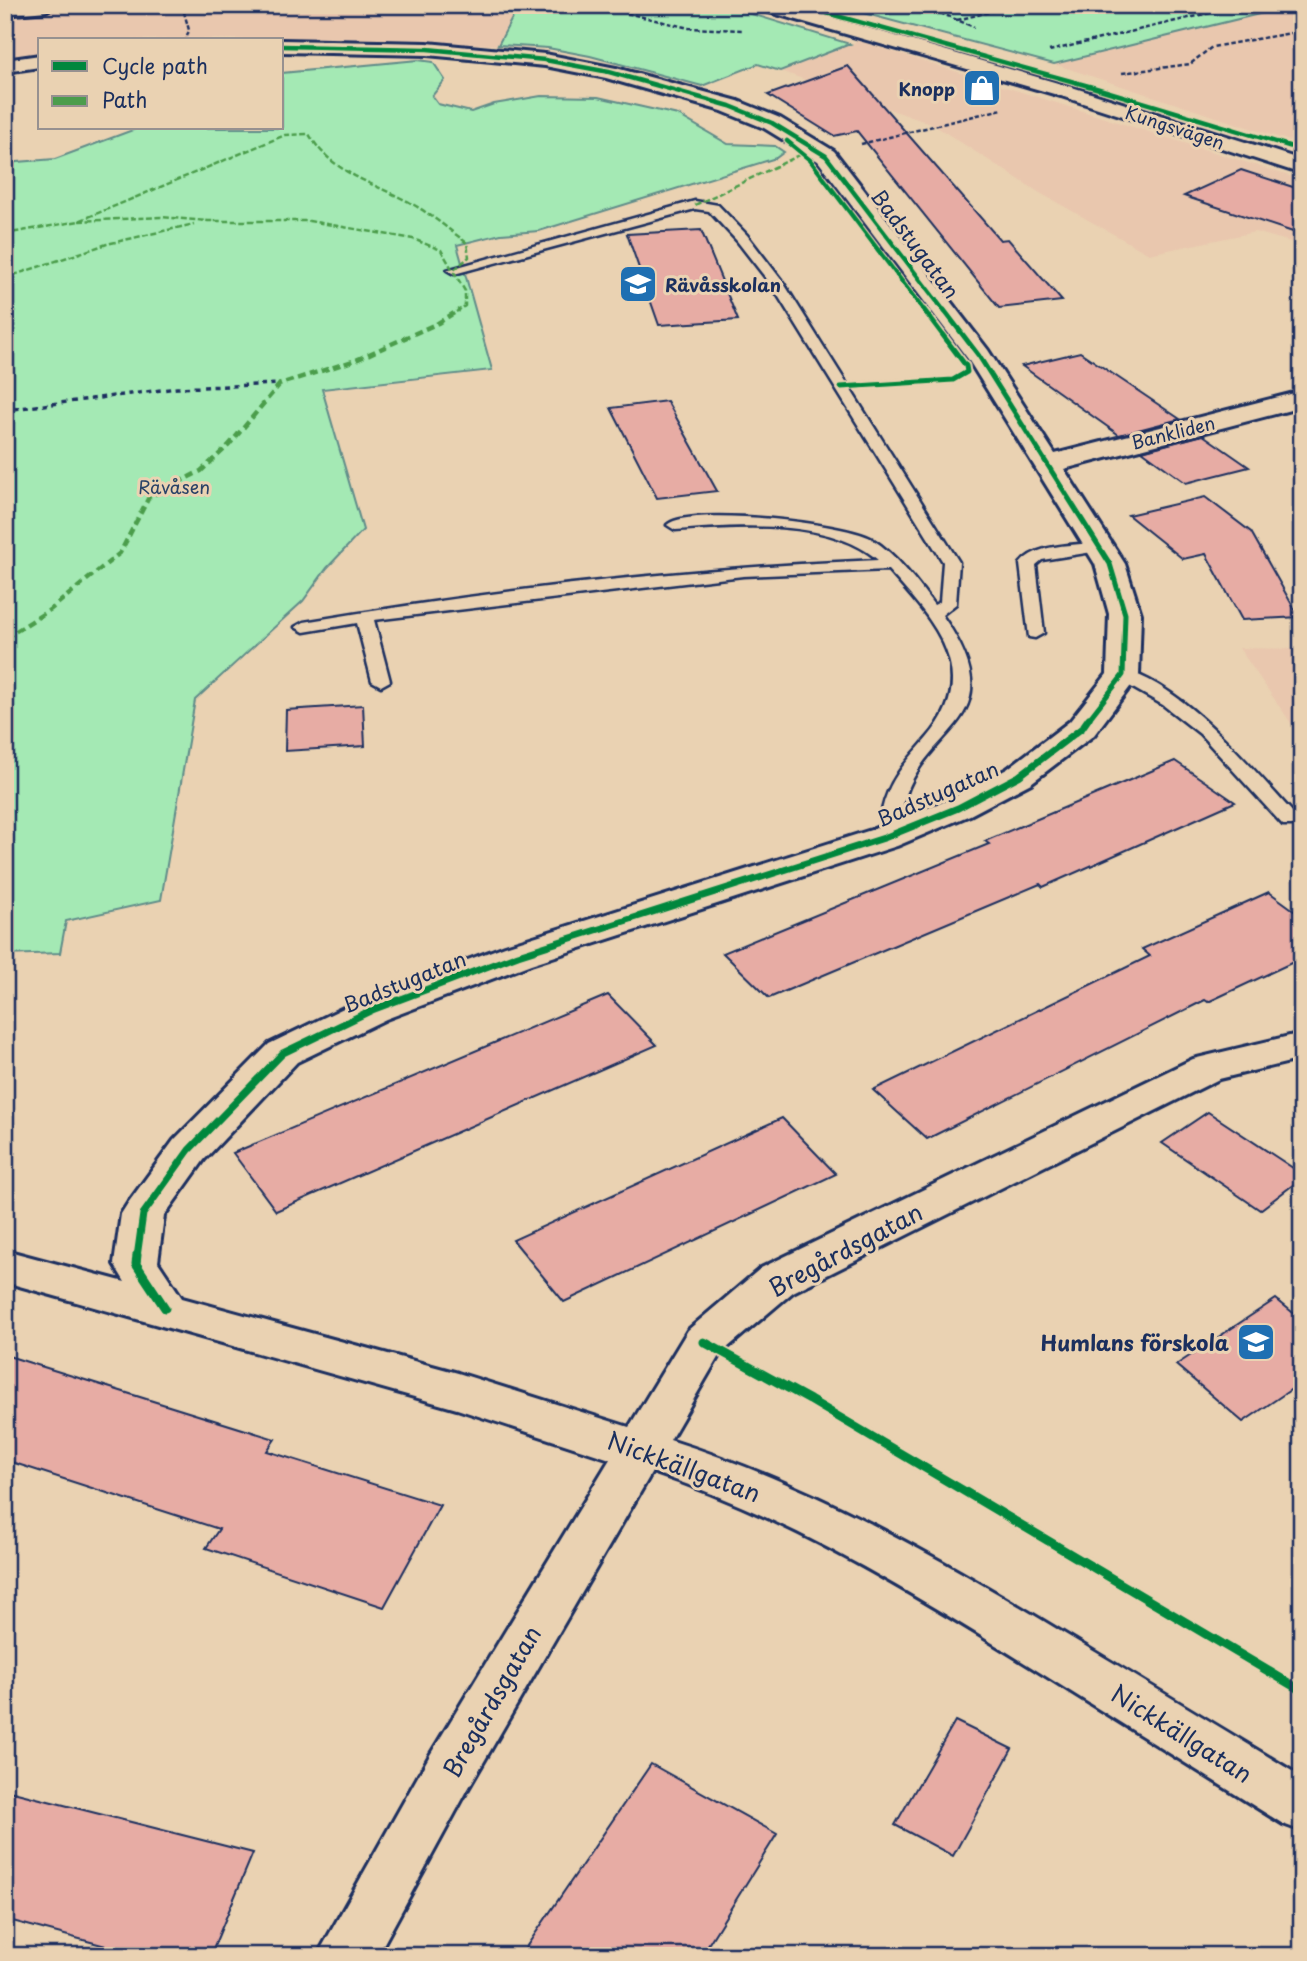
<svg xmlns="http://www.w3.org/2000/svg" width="1307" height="1961" font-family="'Playpen Sans',sans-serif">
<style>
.built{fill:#e9c7ae}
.green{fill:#a4e9b4;stroke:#608c89;stroke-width:2}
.building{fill:#e7aca4;stroke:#1b2f5e;stroke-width:2}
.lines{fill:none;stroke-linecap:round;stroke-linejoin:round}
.service-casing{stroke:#1b2f5e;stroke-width:5}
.minor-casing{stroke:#1b2f5e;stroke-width:6}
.tertiary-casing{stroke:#1b2f5e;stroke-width:6}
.path-far1{stroke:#1b2f5e;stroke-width:2.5;stroke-dasharray:4.5 2.5;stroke-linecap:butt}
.path{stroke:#1b2f5e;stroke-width:3.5;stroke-dasharray:5 4.5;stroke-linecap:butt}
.service{fill:#ead2b2;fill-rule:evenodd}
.minor{fill:#ead2b2;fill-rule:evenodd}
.tertiary{fill:#ead2b2;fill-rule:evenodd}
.quiet-far1{stroke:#4c9d4c;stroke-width:2.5;stroke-dasharray:6 2.5;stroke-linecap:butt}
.quiet{stroke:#4c9d4c;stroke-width:4.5;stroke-dasharray:8 4.5;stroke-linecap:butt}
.cycleway-far3-casing{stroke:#ead2b2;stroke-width:7}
.cycleway-far2-casing{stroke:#ead2b2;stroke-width:9}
.cycleway-far1-casing{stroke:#ead2b2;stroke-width:11}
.cycleway-casing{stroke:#ead2b2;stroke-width:13}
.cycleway-far3{stroke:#00873e;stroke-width:4.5}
.cycleway-far2{stroke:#00873e;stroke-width:5}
.cycleway-far1{stroke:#00873e;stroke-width:7}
.cycleway{stroke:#00873e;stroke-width:9}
.labels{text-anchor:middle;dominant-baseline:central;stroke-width:6;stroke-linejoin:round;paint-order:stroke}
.far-poi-label{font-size:18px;font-weight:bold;fill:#1b2f5e;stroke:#ead2b2;text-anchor:end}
.far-street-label{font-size:18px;fill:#1b2f5e;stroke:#ead2b2}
.far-park-label{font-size:18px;fill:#294267;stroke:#ead2b2}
.street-label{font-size:21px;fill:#1b2f5e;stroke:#ead2b2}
.poi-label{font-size:21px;font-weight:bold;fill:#1b2f5e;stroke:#ead2b2;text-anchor:end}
.near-street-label{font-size:24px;fill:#1b2f5e;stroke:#ead2b2}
</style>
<rect width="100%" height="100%" fill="#ead2b2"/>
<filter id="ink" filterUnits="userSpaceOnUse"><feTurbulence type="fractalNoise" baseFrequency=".0143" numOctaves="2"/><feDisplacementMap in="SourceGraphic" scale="14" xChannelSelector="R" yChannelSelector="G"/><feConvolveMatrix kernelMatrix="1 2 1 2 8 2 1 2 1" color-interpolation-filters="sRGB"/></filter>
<g filter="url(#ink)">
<!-- built -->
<g class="built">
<path d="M112,5L431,7L519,5L498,45L299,39L40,40V54L5,59V14Z"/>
<path d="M1296,5H1302V145L1054,64Z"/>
<path d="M859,41L1302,180V245L1255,232L1149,254L1040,193L932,124L780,71Z"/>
<path d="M1239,648L1302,649V739Z"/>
</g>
<!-- green -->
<g class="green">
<path d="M519,5H722L850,44L780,71L758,64L702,86L590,56L548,48L498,45Z"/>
<path d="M833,5H1296L1054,64Z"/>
<path d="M418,60L433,62L445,80L432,96L438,104L471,112L494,104L541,96L598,97L678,115L728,144L775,146L784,152L776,158L539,231L501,234L457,245L492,370L322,389L363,530L327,568L303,601L195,700L161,900L66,921L60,953L5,955V163L55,159L138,128H282V73Z"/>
</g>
<!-- building -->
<g class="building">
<path d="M848,66L1000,240L1008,239L1062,301L999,308L857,131L834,136L768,95Z"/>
<path d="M1241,170L1302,190V235L1184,196Z"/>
<path d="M701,230L738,320L659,325L627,234Z"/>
<path d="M1080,352L1180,419L1119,435L1022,366Z"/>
<path d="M667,401L717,491L657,498L611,408Z"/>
<path d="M1203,435L1249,467L1186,483L1142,451Z"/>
<path d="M1205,497L1251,532L1299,617L1242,620L1206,554L1183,559L1128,515Z"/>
<path d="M363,705L365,746L285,751L286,710Z"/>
<path d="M1175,761L1235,802L1043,887L1040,884L769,998L723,953L989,844L985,841Z"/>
<path d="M1269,892L1302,916V958L1208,1002L1205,1000L927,1139L873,1090L1150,956L1142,949Z"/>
<path d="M608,995L657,1045L276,1211L233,1153Z"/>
<path d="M1208,1112L1302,1174V1178L1260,1210L1162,1143Z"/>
<path d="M782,1118L836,1174L564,1302L513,1240Z"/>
<path d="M1276,1299L1302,1320V1382L1243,1422L1176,1365Z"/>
<path d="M5,1355L275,1439L267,1451L440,1505L384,1607L206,1548L219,1529L5,1460Z"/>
<path d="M955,1721L1012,1749L953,1856L895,1825Z"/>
<path d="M651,1764L777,1834L701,1956H520Z"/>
<path d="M5,1790L253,1853L210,1956H143L5,1919Z"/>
</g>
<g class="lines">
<defs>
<g id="service">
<path d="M695,201L718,205L747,235L783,282L959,562L956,604L942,615C1020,727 920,722 902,809L918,828L915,832H901L882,810C889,779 907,761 927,738C983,674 934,621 888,570L743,576L374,620L390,681L381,686L372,681L357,623L304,632L295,627L304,622C493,590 686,568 878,560C830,518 737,525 675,530L667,525C686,505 846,523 872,539C897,555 917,582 934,605L940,602L943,562L772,286L737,241L709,211L695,209L454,274L447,270Z"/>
<path d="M1099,542L1105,544V550L1042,560L1036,565L1044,633L1035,638L1029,637L1020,564C1036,543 1074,546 1099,542Z"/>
<path d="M1123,670C1185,685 1254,771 1297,817L1300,821L1297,825H1283L1200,734L1163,705L1117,679L1114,675Z"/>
</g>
<g id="minor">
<path d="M281,40H282L427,43L545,54L616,68L738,101L780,118L834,151L988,350L1055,454L1302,391V407L1064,469L1125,564L1141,614L1139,675L1094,735L1031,783L970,815L897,846L531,964L386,1019L297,1062L204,1160L164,1216L158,1262L182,1298L458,1373L629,1427L688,1330L761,1268L1193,1059L1302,1033V1059L1219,1079L793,1292L720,1354L670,1440C812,1485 938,1557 1065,1634C1144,1681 1223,1729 1302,1777V1831L1283,1824C1197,1770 1111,1717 1025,1663C906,1589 786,1516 652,1472L468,1789L377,1956H317L430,1755L610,1459L457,1409L5,1282V1250L125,1282L114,1264L121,1214L128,1203L174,1140L269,1044L358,1001L505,946L871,830L946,801L1007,769L1070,721L1107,674L1109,614L1095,564L968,359L818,161L764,128L722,111L606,78L545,66L427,55L282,52Z"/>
<path d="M40,55V67L5,72V60Z"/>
</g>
<g id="tertiary">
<path d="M5,5H56L46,11L5,15Z"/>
<path d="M756,5H788L1075,88L1302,160V174L1061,96L759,9Z"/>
</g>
</defs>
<!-- service casing -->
<use href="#service" class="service-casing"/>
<!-- minor casing -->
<use href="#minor" class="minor-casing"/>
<!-- tertiary casing -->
<use href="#tertiary" class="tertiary-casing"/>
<!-- path-far1 -->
<g class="path-far1">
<path d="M182,5L189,30L186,40"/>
<path d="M593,5L689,28L742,30"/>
<path d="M921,5L974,27"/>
<path d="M957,20L1018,5"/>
<path d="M1049,51L1244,5"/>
<path d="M1122,73L1190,64L1212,47L1302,31"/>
<path d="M861,144L1002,109"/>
</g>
<!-- path -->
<path class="path" d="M5,410L177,388L280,384"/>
<!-- service -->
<use href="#service" class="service"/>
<!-- minor -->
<use href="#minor" class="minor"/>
<!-- tertiary -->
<use href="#tertiary" class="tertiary"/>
<!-- quiet-far1 -->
<g class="quiet-far1">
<path d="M695,205L802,154"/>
<path d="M79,221L161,217L208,221H309L413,239L441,250L465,291V306L456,312"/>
<path d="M5,234L79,221L285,135L309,134C331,172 368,181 405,200C427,211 447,228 467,243L469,257L454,270"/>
<path d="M5,278L107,244L194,224"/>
</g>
<!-- quiet -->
<path class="quiet" d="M5,638L51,609L120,553L149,497L201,471L229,445L280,384L356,360L438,323L459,310"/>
<defs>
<g id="cycleway-far3">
<path d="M798,5L1096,88L1302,150"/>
<path d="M282,46L427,49L545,60L609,72L730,106L772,123L826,156L945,312"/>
<path d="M787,141L810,160L925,312"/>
</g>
<g id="cycleway-far2">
<path d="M944,310L979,356L1110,564L1125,614L1123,675L1088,720"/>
<path d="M841,387L953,380L967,372L966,366L924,310"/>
</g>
<path id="cycleway-far1" d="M137,1257L143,1214L189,1150L283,1053L372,1010L518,955L884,838L958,808L1019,776L1082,728L1089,718"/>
<g id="cycleway">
<path d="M137,1255L136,1264L165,1308"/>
<path d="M704,1342L810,1400L1302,1691"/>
</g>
</defs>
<!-- cycleway-far3 casing -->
<use href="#cycleway-far3" class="cycleway-far3-casing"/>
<!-- cycleway-far2 casing -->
<use href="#cycleway-far2" class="cycleway-far2-casing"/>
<!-- cycleway-far1 casing -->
<use href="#cycleway-far1" class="cycleway-far1-casing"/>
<!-- cycleway casing -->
<use href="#cycleway" class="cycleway-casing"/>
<!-- cycleway-far3 -->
<use href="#cycleway-far3" class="cycleway-far3"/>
<!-- cycleway-far2 -->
<use href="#cycleway-far2" class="cycleway-far2"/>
<!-- cycleway-far1 -->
<use href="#cycleway-far1" class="cycleway-far1"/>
<!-- cycleway -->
<use href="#cycleway" class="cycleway"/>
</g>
</g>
<!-- icons -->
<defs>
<symbol id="shop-square" viewBox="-11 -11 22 22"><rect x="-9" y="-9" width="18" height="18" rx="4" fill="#1f6fb2" stroke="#ead2b2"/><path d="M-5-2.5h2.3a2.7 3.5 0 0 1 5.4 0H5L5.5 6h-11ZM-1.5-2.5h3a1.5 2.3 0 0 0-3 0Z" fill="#fff"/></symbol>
<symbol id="school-square" viewBox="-11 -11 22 22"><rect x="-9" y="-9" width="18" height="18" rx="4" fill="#1f6fb2" stroke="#ead2b2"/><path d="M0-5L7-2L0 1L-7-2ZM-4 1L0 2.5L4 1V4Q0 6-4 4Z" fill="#fff"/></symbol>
</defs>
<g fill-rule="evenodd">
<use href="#shop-square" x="960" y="66" width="44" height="44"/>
<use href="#school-square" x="616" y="262" width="44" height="44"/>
<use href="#school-square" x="1234" y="1320" width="44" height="44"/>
</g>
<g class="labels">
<!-- far-poi labels -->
<g class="far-poi-label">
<text x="955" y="88">Knopp</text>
<text x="665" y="284" text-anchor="start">Rävåsskolan</text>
</g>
<!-- far-street labels -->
<g class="far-street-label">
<text transform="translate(1175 127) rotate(18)">Kungsvägen</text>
<text transform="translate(1173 432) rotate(-14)">Bankliden</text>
</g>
<!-- far-park labels -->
<g class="far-park-label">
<text x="174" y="486">Rävåsen</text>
</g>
<!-- street labels -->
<g class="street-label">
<text transform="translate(916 243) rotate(53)">Badstugatan</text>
<text transform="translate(937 793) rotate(-24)">Badstugatan</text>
<text transform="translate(404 981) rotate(-22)">Badstugatan</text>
</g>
<!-- poi labels -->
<g class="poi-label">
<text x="1229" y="1342">Humlans förskola</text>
</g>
<!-- near-street labels -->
<g class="near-street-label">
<text transform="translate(845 1249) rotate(-28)">Bregårdsgatan</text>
<text transform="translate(684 1466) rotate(20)">Nickkällgatan</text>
<text transform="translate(491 1701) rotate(-60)">Bregårdsgatan</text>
<text transform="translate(1182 1733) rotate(32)">Nickkällgatan</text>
</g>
</g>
<!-- margin -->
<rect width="1307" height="1961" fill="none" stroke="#ead2b2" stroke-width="28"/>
<rect x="14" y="14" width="1279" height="1933" fill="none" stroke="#1b2f5e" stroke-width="2.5" filter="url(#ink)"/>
<!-- legend -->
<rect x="38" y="38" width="245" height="91" fill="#ead2b2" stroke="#979190" stroke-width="2"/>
<rect x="52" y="61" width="35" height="10" fill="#00873e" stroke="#979190" stroke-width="2"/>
<text x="102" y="74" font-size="21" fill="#1b2f5e">Cycle path</text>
<rect x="52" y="96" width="35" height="10" fill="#4c9d4c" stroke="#979190" stroke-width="2"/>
<text x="102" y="108" font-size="21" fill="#1b2f5e">Path</text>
</svg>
